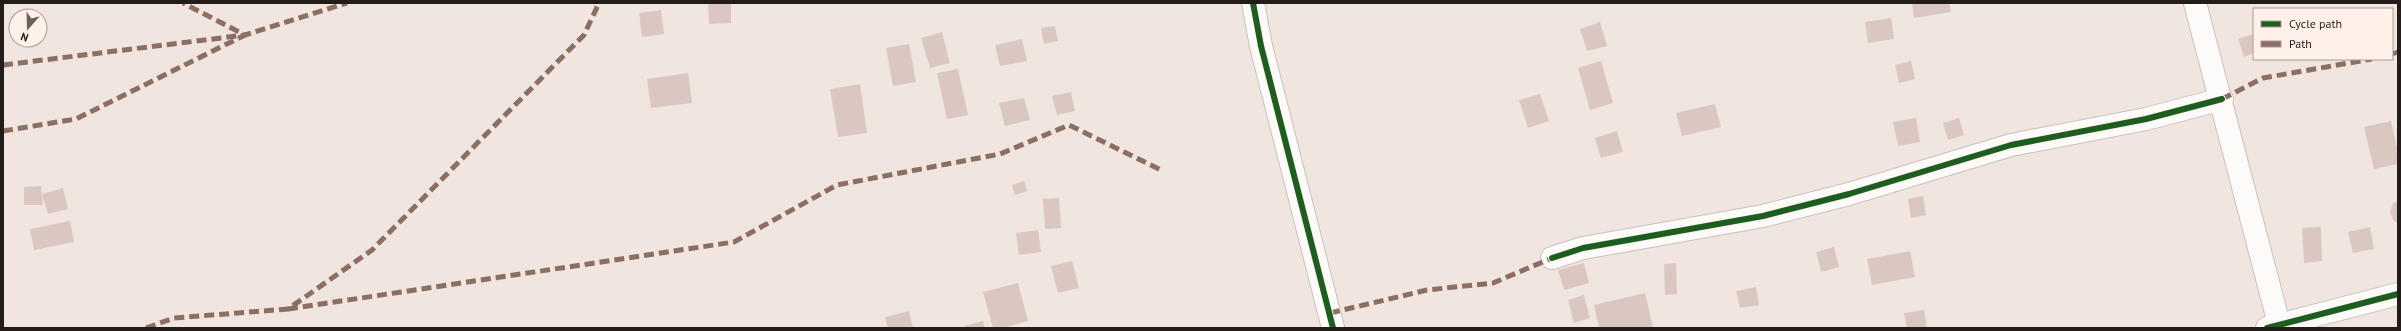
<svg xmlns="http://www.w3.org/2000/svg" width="2401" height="331" font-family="'PT Sans',sans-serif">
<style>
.building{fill:#dbc7c2}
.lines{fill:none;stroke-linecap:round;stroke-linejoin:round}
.street-casing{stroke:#cac1bc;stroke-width:24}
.street{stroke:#fdfbfa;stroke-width:22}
.quiet{stroke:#8d6e63;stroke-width:5;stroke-dasharray:10 5;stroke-linecap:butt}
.cycleway-casing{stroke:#fff1ea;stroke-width:8}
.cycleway{stroke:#1b5e20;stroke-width:6}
</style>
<rect width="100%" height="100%" fill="#f0e5df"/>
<!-- building -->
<g class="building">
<path d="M708,3H731V23L709,24Z"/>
<path d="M1912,3H1949L1951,12L1914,18Z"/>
<path d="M661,10L664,34L642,37L639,13Z"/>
<path d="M1891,18L1894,39L1868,43L1865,22Z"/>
<path d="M1600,22L1607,46L1587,51L1580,29Z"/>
<path d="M1055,26L1058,41L1044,44L1041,28Z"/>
<path d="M942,32L950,63L930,68L921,38Z"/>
<path d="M2254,34V53L2244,57L2238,39Z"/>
<path d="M1022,39L1027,61L1000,66L995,45Z"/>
<path d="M909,44L916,82L893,86L886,48Z"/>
<path d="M1601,61L1613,103L1590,110L1578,68Z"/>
<path d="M1911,61L1915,79L1899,83L1895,65Z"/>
<path d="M958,69L968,115L947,119L937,73Z"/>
<path d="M688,73L692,103L651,108L647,79Z"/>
<path d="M860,84L867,133L838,137L830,89Z"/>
<path d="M1071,92L1075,111L1057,115L1052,96Z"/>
<path d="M1540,94L1549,121L1528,128L1519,100Z"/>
<path d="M1024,98L1030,120L1005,126L999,103Z"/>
<path d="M1715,104L1721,127L1682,136L1676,113Z"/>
<path d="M1916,118L1920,142L1898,146L1893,122Z"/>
<path d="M1959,118L1964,135L1948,140L1943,123Z"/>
<path d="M2391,121L2398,152V164L2374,169L2364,127Z"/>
<path d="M1617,131L1623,152L1601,158L1595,138Z"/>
<path d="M1024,181L1027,191L1015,195L1012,185Z"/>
<path d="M41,186L43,205H24V187Z"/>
<path d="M63,188L68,209L48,214L42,194Z"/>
<path d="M1923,196L1926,215L1911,218L1908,199Z"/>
<path d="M1059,198L1061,228L1045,229L1043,199Z"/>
<path d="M2398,201V223L2393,220L2390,212L2393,203Z"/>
<path d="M70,221L74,242L34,250L30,229Z"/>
<path d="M2321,227L2322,261L2304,263L2302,228Z"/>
<path d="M2370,227L2374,249L2353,253L2348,232Z"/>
<path d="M1038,230L1041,252L1019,255L1016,233Z"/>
<path d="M1834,247L1839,267L1821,272L1816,252Z"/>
<path d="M1910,251L1915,277L1872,285L1867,259Z"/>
<path d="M1072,261L1079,288L1058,293L1051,266Z"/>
<path d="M1584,263L1589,283L1564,290L1558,270Z"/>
<path d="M1676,263L1677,294L1665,295L1664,264Z"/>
<path d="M1018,283L1028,321L1003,328H993L983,292Z"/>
<path d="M1756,287L1759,305L1740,308L1736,291Z"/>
<path d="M1645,293L1653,328H1599L1594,305Z"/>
<path d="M1584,295L1590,318L1574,323L1568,300Z"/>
<path d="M1924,310L1927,328H1907L1904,313Z"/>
<path d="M909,311L913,328H888L885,317Z"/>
<path d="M983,321L985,328H965L964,326Z"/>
</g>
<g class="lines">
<defs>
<g id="street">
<path d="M1253,3L1261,46L1333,328"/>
<path d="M2195,3L2280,328"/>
<path d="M1552,258L1583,248L1763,216L1849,194L2011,145L2146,119L2222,99"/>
<path d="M2267,328L2398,294"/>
</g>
</defs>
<!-- street casing -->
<use href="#street" class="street-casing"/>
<!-- street -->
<use href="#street" class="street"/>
<!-- quiet -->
<g class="quiet">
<path d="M2392,54L2398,52"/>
<path d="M3,65L245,35L347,3"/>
<path d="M2222,99L2263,78L2372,59"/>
<path d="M3,131L76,119L245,35L183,3"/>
<path d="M288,309L734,242L837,185L1000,154L1069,125L1163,171"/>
<path d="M1330,313L1427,290L1493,283L1552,258"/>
<path d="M146,328L174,318L288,309L372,250L584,35L599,3"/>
</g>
<defs>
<g id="cycleway">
<path d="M1253,3L1261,46L1333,328"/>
<path d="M1552,258L1583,248L1763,216L1849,194L2011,145L2146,119L2222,99"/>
<path d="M2267,328L2398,294"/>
</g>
</defs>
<!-- cycleway casing -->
<use href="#cycleway" class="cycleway-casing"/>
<!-- cycleway -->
<use href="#cycleway" class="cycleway"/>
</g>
<!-- border -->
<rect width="2401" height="331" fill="none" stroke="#241c18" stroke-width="8"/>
<!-- legend -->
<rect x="2253" y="8" width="140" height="52" fill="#fff1ea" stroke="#a79c96"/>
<rect x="2261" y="21" width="20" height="6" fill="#1b5e20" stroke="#a79c96"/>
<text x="2289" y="28" font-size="12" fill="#241c18">Cycle path</text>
<rect x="2261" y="41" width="20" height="6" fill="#8d6e63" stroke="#a79c96"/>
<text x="2289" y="48" font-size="12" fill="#241c18">Path</text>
<!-- north arrow -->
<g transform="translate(28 28) rotate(200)"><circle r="19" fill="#fff1ea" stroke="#a79c96"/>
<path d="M0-3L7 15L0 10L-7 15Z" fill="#6b625e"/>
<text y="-6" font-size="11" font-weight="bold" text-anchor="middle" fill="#241c18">N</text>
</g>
</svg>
